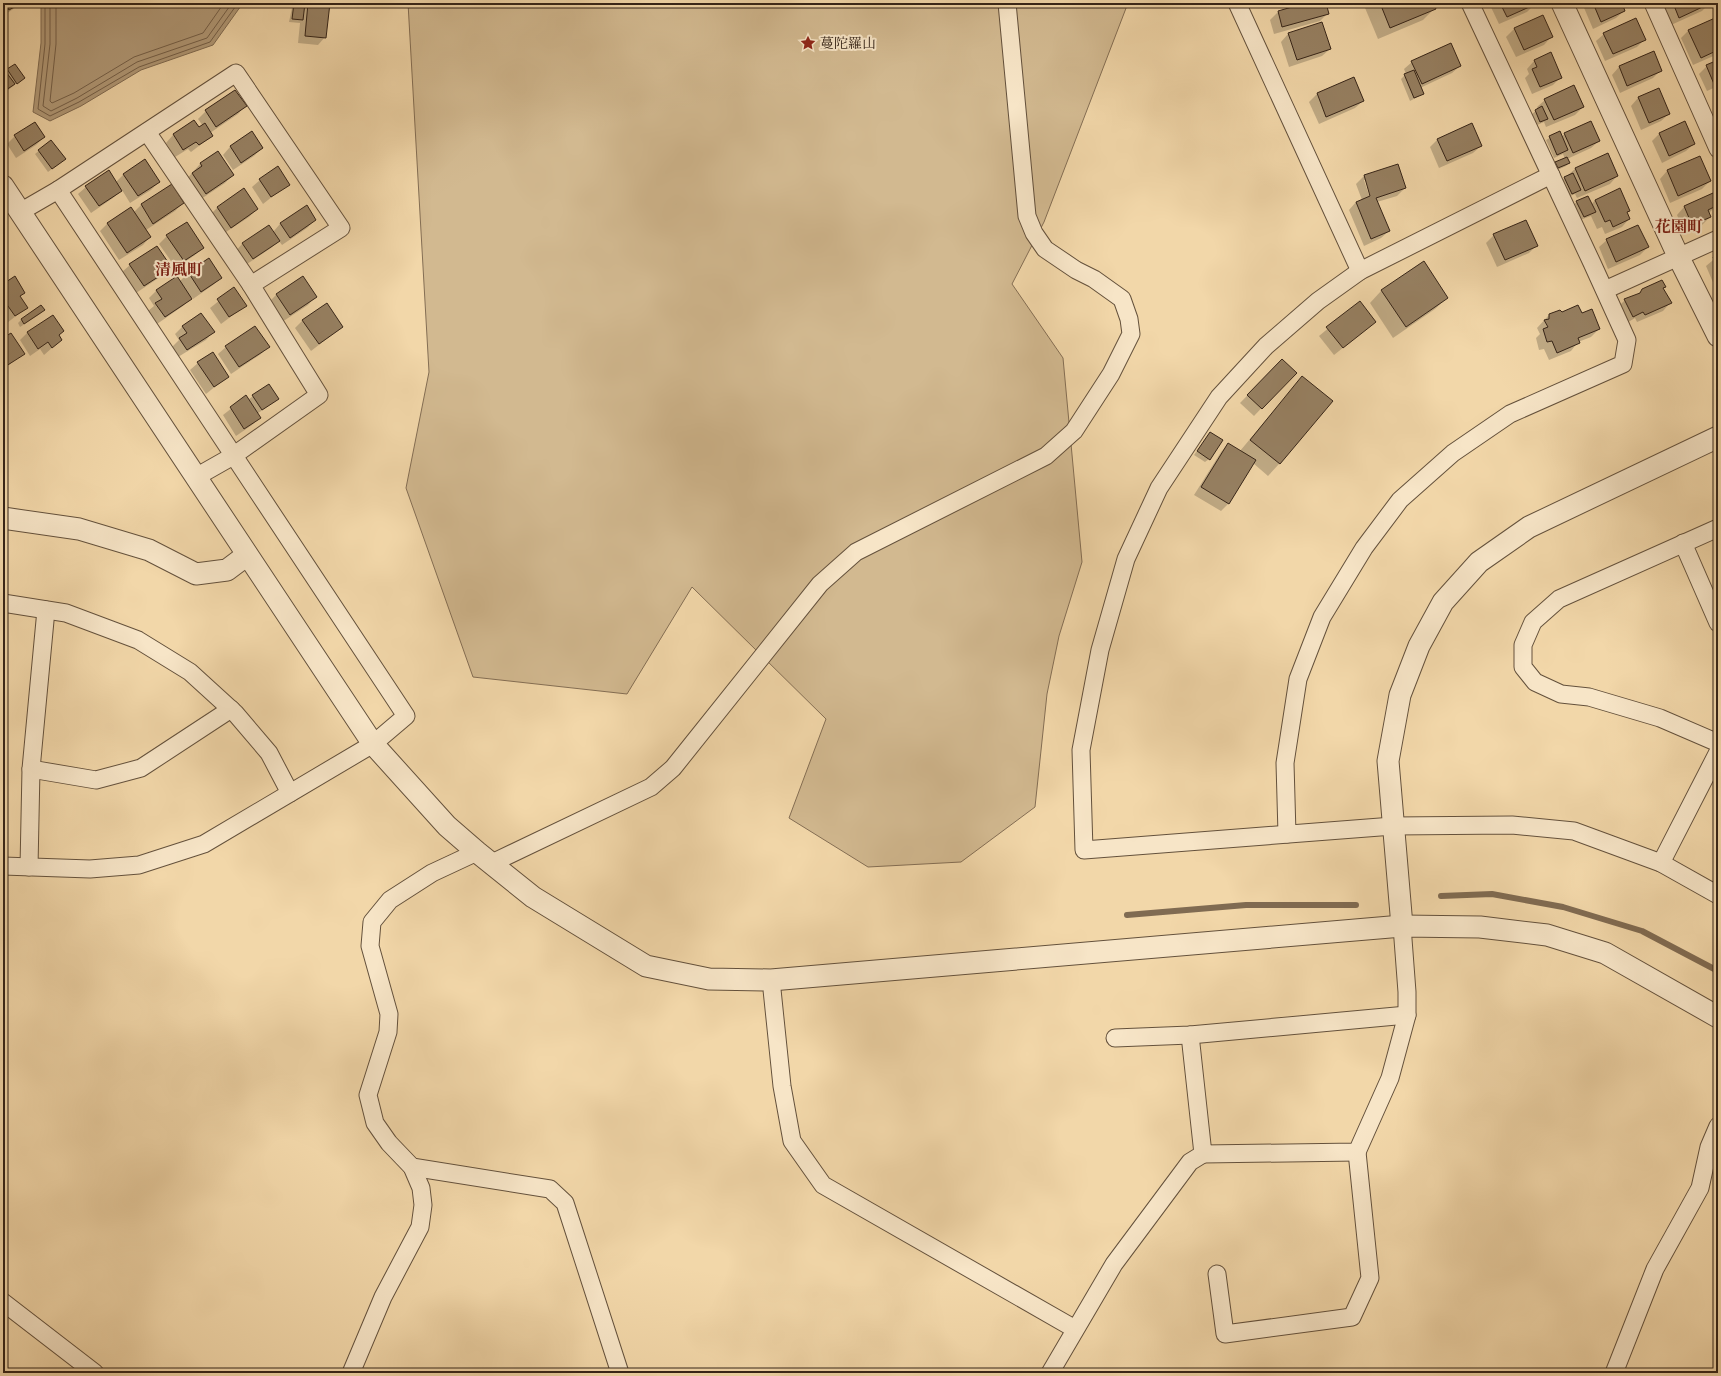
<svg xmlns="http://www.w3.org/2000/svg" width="1721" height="1376" font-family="'IM FELL French Canon','Noto Serif JP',serif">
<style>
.green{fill:#d2b990;stroke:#846e54}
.water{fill:#b29a78;stroke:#806b52}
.shadow{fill:#0003;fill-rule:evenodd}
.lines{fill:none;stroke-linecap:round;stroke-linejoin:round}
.shore{stroke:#745f48;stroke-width:1}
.stream{stroke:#806b52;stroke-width:6}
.building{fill:#978163;stroke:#352418}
.minor-casing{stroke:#64513c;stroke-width:19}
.tertiary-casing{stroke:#64513c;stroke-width:23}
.minor{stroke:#f7e5c7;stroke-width:17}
.tertiary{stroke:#f7e5c7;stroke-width:21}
.labels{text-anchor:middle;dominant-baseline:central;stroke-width:4;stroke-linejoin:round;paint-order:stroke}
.poi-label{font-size:14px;fill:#352418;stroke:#f7e5c7;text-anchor:start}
.quarter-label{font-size:16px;font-weight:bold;fill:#7a1f14;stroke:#f7e5c7}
</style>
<rect width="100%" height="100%" fill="#f2d7a9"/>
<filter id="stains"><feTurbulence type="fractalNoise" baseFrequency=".005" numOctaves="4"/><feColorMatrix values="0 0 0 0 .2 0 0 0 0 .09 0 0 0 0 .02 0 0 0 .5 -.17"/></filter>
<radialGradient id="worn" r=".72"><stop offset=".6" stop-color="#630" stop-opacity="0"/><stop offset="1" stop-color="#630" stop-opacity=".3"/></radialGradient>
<!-- green -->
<path class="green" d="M408,3H1128L1044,222L1012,284L1063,358L1082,562L1059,636L1047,694L1035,807L961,862L868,867L789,818L826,719L692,587L627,694L473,677L406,488L429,372Z"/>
<!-- water -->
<path class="water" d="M41,3H243L213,45L141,70L81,106L50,121L33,112L41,43Z"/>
<!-- shadow -->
<g class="shadow">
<path d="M3,3H22L3,16Z"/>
<path d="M293,3H304V7L308,3H320L325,37L318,45L298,43L300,23L289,22Z"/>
<path d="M1309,3H1325L1328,13L1320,21L1274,34L1270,20L1278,12Z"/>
<path d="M1363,3H1433L1435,8L1423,20L1378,39Z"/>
<path d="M1489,3H1535V4L1527,12L1499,24Z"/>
<path d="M1582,3H1621L1624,11L1616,18L1593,29Z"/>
<path d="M1667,3H1710L1702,11L1671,25L1663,7Z"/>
<path d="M1715,3H1718V6L1717,7Z"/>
<path d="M1542,16L1551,37L1544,45L1516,57L1506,37L1514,29Z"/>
<path d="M1321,23L1330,49L1322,56L1289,67L1281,42L1288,34Z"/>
<path d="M1718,27V54L1693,65L1681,38L1688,31Z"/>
<path d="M1604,34L1644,40L1637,47L1605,61L1596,41Z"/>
<path d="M1653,52L1661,70L1653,78L1620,93L1612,75L1619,67Z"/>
<path d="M1551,54L1561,77L1553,85L1532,94L1525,78L1529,74L1527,69L1534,61Z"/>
<path d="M1718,61V86L1707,91L1699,74L1707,66Z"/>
<path d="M1412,62L1460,66L1452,73L1420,88L1423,94L1410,101L1401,79L1406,74L1404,69Z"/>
<path d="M3,69L5,72L8,70L21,80L3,94Z"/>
<path d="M1353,78L1363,101L1355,108L1319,124L1309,102L1317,94Z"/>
<path d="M1658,89L1669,114L1661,121L1641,130L1631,106L1638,98Z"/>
<path d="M1545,100L1583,107L1575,115L1546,127L1544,122L1537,125L1532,114L1538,109L1537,107Z"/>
<path d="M1718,105V118L1714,109Z"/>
<path d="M245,106L238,114L210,133L212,136L191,152L188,149L175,157L166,143L173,135L194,122L199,129L203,126L198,119L206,111Z"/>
<path d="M35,123L44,137L36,145L16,158L7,144L15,136Z"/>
<path d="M252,133L262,148L254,156L233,170L223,155L230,147Z"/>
<path d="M1559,133L1561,137L1565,134L1599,141L1591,148L1567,159L1569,163L1566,166L1555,171L1552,166L1565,159L1563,154L1554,158L1546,140Z"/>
<path d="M1660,133L1694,144L1686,151L1662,163L1652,141Z"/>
<path d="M1437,140L1481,146L1473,153L1439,168L1430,147Z"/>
<path d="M51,141L61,162L48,172L35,154Z"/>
<path d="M217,152L233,175L225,183L198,201L185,181L200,164Z"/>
<path d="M1608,154L1617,176L1610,184L1577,198L1575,194L1568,197L1561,181L1575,169Z"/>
<path d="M1699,157L1710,181L1702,189L1670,203L1660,179L1667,171Z"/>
<path d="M1398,166L1405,188L1397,196L1377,202L1389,231L1381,238L1364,246L1349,210L1356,202L1362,200L1356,184L1364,176ZM1364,180H1366L1372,200L1371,201Z"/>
<path d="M124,174L159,182L151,190L130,203L122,190L113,198L91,213L78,194L86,187L116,182Z"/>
<path d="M260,180L288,184L263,204L252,187Z"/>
<path d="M171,185L183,203L175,211L146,230L150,237L143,245L119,260L100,231L107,224L131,208L134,212L141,205Z"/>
<path d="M1712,194L1717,205L1709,213L1710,217L1702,225L1684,232L1677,215L1684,207Z"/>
<path d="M1595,200L1628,211L1626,213L1629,219L1622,227L1605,234L1602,227L1597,229L1591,216L1580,220L1573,205L1577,202L1591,205Z"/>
<path d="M306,206L315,220L307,228L282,245L279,241L271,248L244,266L235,252L242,244L269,226L273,232L280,224Z"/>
<path d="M217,208L257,209L249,217L223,234L210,215Z"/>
<path d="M1494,235L1536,246L1529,253L1497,267L1486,243Z"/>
<path d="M167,236L203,248L195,255L176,268L159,244Z"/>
<path d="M1607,240L1648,247L1640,255L1608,269L1599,247Z"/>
<path d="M1718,256V286L1715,287L1706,266Z"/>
<path d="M209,259L221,278L213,285L193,299L192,297L183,306L157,324L148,311L154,306L149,298L157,290L179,282L188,273Z"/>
<path d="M1423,263L1447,298L1435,309L1393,338L1370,303L1381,291Z"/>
<path d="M130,265L170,267L163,275L136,293L122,272Z"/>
<path d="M302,278L315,297L308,305L282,322L269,302L276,295Z"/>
<path d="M3,285L24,293L19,297L26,308L7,323L3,317Z"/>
<path d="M1665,287L1663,289L1670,303L1663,311L1637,322L1635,318L1625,324L1617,308L1625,300L1637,295L1642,290Z"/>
<path d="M234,289L245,306L221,324L210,308Z"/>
<path d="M1360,302L1375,322L1334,355L1319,336Z"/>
<path d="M41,307L43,310L40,314L20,327L18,323L21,320Z"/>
<path d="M1562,313L1582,314L1599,329L1591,337L1578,342L1571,351L1549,360L1544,349L1539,350L1536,338L1540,334L1537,328L1549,315Z"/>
<path d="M201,314L213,332L206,340L178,357L172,347L179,340L175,334L182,327Z"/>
<path d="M52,316L61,340L44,355L40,349L30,356L20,340L27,333Z"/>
<path d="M303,320L342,327L311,351L295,328Z"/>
<path d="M3,339L23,353L3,370Z"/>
<path d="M226,347H268L261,354L231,374L218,354Z"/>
<path d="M1282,360L1295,373L1254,416L1240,403Z"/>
<path d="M198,363L228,376L206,394L190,370Z"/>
<path d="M1302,377L1331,401L1279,464L1268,476L1253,463L1228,504L1221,511L1194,495L1221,452L1228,444L1240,451Z"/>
<path d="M253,396L278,399L257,414L260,418L252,425L236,436L223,415L246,397L248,400Z"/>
<path d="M1210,433L1209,459L1205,462L1194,455Z"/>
</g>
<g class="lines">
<!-- shore -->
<g class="shore">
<path d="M45,3V44L38,109L50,116L79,102L139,67L210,42L238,3"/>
<path d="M50,3V44L43,106L51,111L77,98L137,62L207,38L232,3"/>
<path d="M56,3V44L50,101L52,103L74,93L134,57L203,33L224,3"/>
</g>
<!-- stream -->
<g class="stream">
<path d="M1441,896L1492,894L1563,907L1642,931L1718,971"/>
<path d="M1127,915L1246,905H1356"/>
</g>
</g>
<!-- building -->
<g class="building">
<path d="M4,3H21L9,10Z"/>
<path d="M294,3H305L303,20L292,19Z"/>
<path d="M308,3H330L326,38L305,36Z"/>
<path d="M1306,3H1326L1329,14L1282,27L1278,11Z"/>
<path d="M1380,3H1434L1436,9L1390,28Z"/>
<path d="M1500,3H1536V4L1507,17Z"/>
<path d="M1593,3H1622L1625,11L1601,22Z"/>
<path d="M1673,3H1711L1679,18Z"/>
<path d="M1543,15L1553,37L1524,50L1514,28Z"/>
<path d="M1636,18L1646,40L1613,54L1603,33Z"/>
<path d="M1715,18L1718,24V50L1701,58L1688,30Z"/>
<path d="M1322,22L1331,49L1297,60L1288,33Z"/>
<path d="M1451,43L1461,66L1422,84L1411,61Z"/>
<path d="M1654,51L1662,71L1627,86L1619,66Z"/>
<path d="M1551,52L1562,78L1540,87L1532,69L1537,67L1534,60Z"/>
<path d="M1718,60V82L1714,84L1706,65Z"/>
<path d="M15,64L25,78L17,84L7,69Z"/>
<path d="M3,68L15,84L3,92Z"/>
<path d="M1414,70L1424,94L1414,98L1404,74Z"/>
<path d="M1354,77L1364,101L1326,117L1317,93Z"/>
<path d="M1574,85L1584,107L1554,120L1544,99Z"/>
<path d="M1659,88L1670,114L1649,123L1638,97Z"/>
<path d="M235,90L247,106L216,127L205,110Z"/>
<path d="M1542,106L1548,119L1540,122L1535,110Z"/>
<path d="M194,120L199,127L205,123L213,136L199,145L196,142L183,150L173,134Z"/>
<path d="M1591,121L1600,141L1573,153L1564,133Z"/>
<path d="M1685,121L1695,144L1669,156L1659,133Z"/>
<path d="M35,122L45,137L24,151L14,135Z"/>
<path d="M1472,123L1482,146L1447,161L1437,139Z"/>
<path d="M252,131L263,148L241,163L230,146Z"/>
<path d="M1560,131L1568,150L1557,155L1549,136Z"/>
<path d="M51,140L66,159L52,169L38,150Z"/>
<path d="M218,151L234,175L206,194L192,173L202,166L200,163Z"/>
<path d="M1608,153L1618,176L1585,191L1575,168Z"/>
<path d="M1700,156L1711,181L1678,196L1667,170Z"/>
<path d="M1567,157L1570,163L1558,168L1555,162Z"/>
<path d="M145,159L160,182L138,196L123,174Z"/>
<path d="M1398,164L1406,188L1376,198L1390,231L1371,239L1356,202L1370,196L1364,175Z"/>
<path d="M278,166L290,185L271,197L259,179Z"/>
<path d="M109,170L122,191L99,206L85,186Z"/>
<path d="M1573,173L1581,190L1572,194L1564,177Z"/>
<path d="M172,184L184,203L153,224L141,204Z"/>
<path d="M244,188L258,209L231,228L217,207Z"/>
<path d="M1620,188L1630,211L1627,212L1630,219L1613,227L1610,220L1605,222L1595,200Z"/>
<path d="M1713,193L1718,205L1708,210L1711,217L1692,225L1684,206Z"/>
<path d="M1588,196L1596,212L1584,217L1576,201Z"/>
<path d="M307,205L316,220L290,238L280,223Z"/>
<path d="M131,207L151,237L127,253L107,223Z"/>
<path d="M1526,220L1538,246L1505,260L1493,234Z"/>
<path d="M187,222L204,248L184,261L166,235Z"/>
<path d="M269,225L280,241L253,259L242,243Z"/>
<path d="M1638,225L1649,247L1616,262L1606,239Z"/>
<path d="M157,246L172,268L144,286L129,264Z"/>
<path d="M1718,255V269L1713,257Z"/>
<path d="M209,258L222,278L201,292L188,272Z"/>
<path d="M1424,261L1448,298L1406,327L1381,290Z"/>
<path d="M15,276L25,293L20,296L28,308L15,316L3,299V284Z"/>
<path d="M177,276L192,299L165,317L155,303L162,299L156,290Z"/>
<path d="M303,276L317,297L290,315L276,294Z"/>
<path d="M1662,280L1666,287L1663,288L1672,303L1645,315L1643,312L1633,317L1624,299L1640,293L1642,289Z"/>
<path d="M234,287L247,306L229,317L217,299Z"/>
<path d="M1360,301L1376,322L1343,348L1326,327Z"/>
<path d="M327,303L343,327L319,344L302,320Z"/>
<path d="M41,305L45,310L24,324L21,319Z"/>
<path d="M1578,305L1582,313L1592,309L1600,329L1578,338L1580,343L1557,353L1552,341L1547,342L1543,329L1548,327L1544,320L1549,319V314L1560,310L1562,312Z"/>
<path d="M201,313L215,332L187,350L179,338L187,333L182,326Z"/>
<path d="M53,315L64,331L59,335L62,340L52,348L48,342L38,349L27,332Z"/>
<path d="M255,326L270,347L239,367L225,346Z"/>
<path d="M11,333L25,354L3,368V338Z"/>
<path d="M213,352L229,377L214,387L197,362Z"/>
<path d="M1282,359L1297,373L1262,409L1247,395Z"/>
<path d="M1302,376L1333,401L1280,464L1250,440Z"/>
<path d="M269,384L279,399L262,410L252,395Z"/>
<path d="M246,395L261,418L244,429L230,407Z"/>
<path d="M1210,432L1223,440L1210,460L1197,451Z"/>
<path d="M1228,443L1256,460L1229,504L1201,487Z"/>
</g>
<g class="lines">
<defs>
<g id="minor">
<path d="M1237,3L1360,271"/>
<path d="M1653,3L1718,149"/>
<path d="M147,132L251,285"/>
<path d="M1551,175L1360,271L1318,301L1266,346L1219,397L1159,488L1126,559L1100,650L1081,750L1084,850L1393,826L1512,825L1574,831L1661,863L1718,895"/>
<path d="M20,212L58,190L236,73L341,228L251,285L319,395L233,456L196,477"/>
<path d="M1605,290L1718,239"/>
<path d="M1718,528L1559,599L1533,622L1523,645V667L1535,682L1561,694L1589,697L1660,718L1718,743"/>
<path d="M1683,543L1718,623"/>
<path d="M3,603L66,613L138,640L190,672L235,713L269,753L290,793"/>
<path d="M31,769L96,780L141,768L231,709"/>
<path d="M1287,834L1285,763L1298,679L1322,617L1364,548L1400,500L1453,453L1510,414L1623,364L1627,340L1592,263L1470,3"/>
<path d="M492,863L651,787L673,768L820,584L856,552L1046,456L1074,431L1111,374L1131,334L1129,319L1122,299L1094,279L1076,270L1045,249L1034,233L1027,216L1007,3"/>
<path d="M1661,863L1718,752"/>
<path d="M3,866L90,869L139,865L204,844L373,744L406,716L58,190"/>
<path d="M29,867L31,769L46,610"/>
<path d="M771,980L782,1086L792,1141L823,1185L1075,1329"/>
<path d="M1190,1035L1203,1154L1357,1152L1390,1078L1407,1015V992L1402,926"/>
<path d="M1115,1038L1190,1035L1407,1015"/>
<path d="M412,1167L550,1189L565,1203L620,1373"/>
<path d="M1217,1274L1225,1334L1352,1317L1370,1278L1357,1152"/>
<path d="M3,1302L95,1373"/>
<path d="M351,1373L383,1297L420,1227L423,1205L421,1188L412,1167L389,1143L375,1123L368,1095L388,1032L389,1014L370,946L372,922L390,900L432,873L477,852"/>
<path d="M1050,1373L1114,1264L1190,1162L1203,1154"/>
<path d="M1614,1373L1655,1269L1700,1188L1709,1147L1718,1126"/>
</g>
<g id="tertiary">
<path d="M1562,3L1679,258L1718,336"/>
<path d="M3,186L373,744L447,826L477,852L533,897L646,966L709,979L771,980L1402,926L1480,927L1547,935L1605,953L1718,1017"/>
<path d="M3,518L79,529L149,550L196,574L227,570L247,555"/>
<path d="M1402,926L1388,761L1400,695L1419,646L1443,602L1479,562L1529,527L1718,437"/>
</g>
</defs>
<!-- minor casing -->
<use href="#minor" class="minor-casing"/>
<!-- tertiary casing -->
<use href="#tertiary" class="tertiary-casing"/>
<!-- minor -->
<use href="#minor" class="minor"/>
<!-- tertiary -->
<use href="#tertiary" class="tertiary"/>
</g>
<!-- icons -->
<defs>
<symbol id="sight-bare" viewBox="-9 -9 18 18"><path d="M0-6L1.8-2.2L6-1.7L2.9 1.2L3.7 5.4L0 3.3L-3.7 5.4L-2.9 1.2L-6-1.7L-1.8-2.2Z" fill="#8f2418" stroke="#f7e5c7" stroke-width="2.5" paint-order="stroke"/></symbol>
</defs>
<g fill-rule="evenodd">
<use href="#sight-bare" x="797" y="32" width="22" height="22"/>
</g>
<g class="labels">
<!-- poi labels -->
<g class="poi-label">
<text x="820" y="43">蔓陀羅山</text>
</g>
<!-- quarter labels -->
<g class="quarter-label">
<text x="1679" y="226">花園町</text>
<text x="179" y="269">清風町</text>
</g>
</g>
<!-- margin -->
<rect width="1721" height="1376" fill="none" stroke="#f2d7a9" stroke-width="16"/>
<rect x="4" y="4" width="1713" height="1368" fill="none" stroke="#352418" stroke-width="2"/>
<rect x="8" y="8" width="1705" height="1360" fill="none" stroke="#352418"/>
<rect width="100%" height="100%" filter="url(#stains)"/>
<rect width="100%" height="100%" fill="url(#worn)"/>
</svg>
